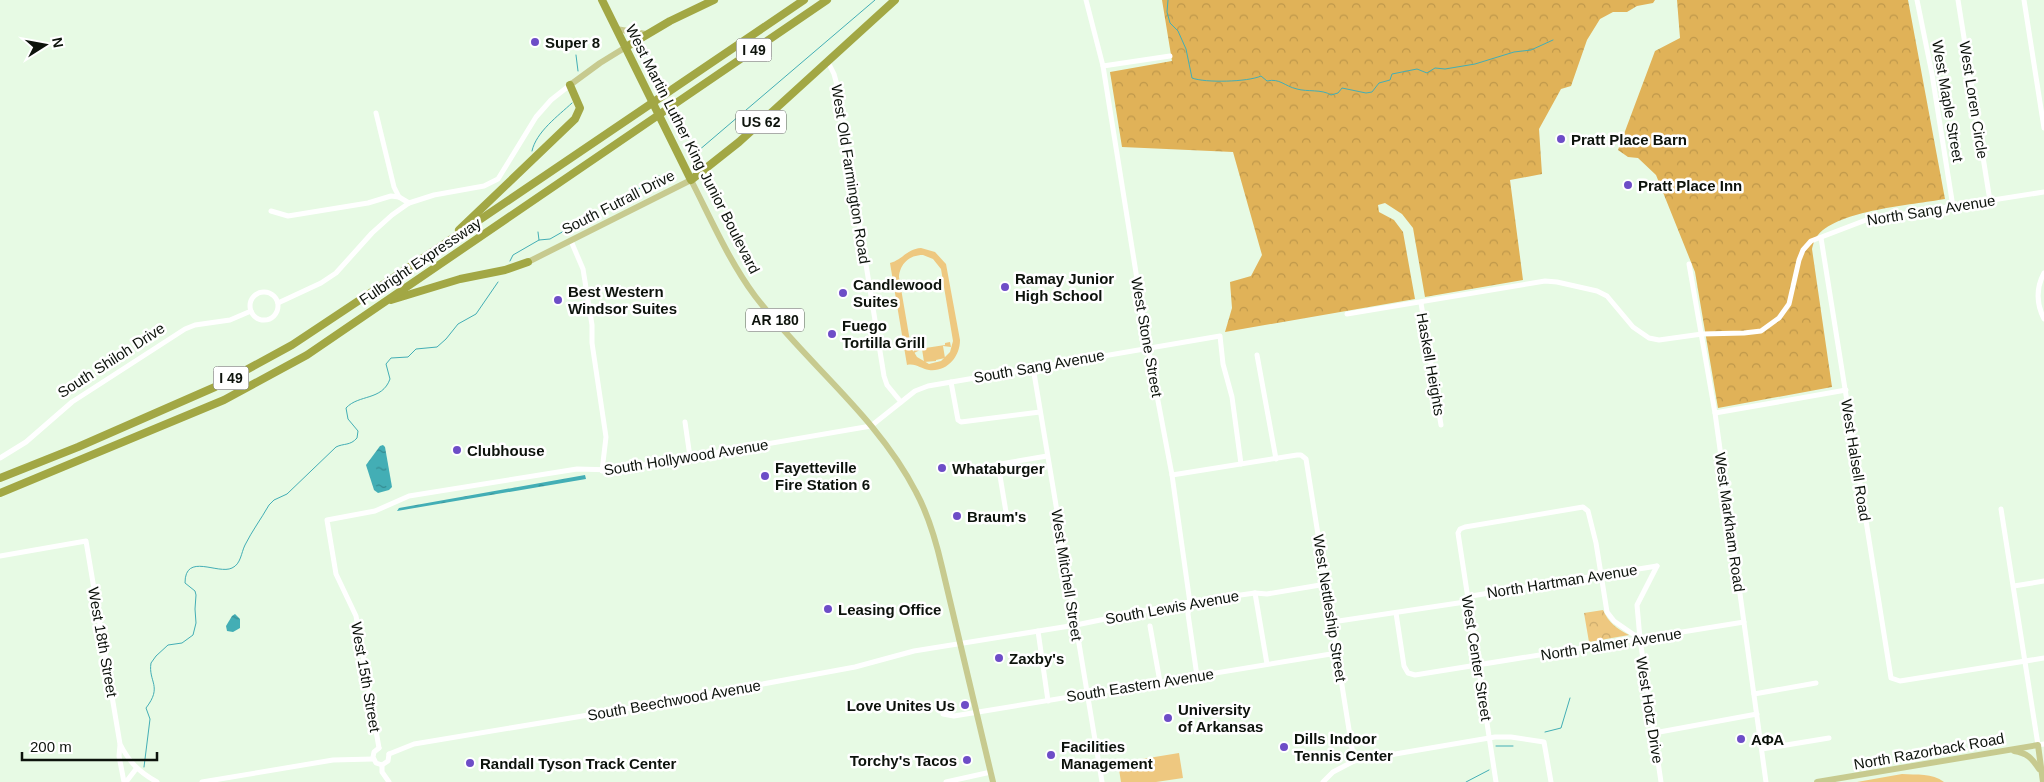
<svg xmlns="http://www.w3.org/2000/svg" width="2044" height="782" font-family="Helvetica,sans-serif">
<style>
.forest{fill:url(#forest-crowns)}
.park{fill:url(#park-crowns)}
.pitch{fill:#eec880;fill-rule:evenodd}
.water{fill:url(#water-ripples)}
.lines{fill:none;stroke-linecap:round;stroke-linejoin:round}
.stream{stroke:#43aeb5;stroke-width:1}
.minor{stroke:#fff;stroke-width:5}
.major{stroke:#c7ca8f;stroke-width:6}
.highway{stroke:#a2a744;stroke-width:8}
.poi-dot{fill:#6d4dc7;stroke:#fff;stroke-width:2}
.labels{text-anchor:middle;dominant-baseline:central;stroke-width:5;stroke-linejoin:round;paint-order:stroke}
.shield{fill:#fff;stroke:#565a55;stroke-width:1}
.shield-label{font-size:14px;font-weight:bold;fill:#0d130c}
.poi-label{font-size:15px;font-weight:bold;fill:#0d130c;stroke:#fff;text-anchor:start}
.street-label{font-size:15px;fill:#0d130c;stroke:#fff}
</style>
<defs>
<pattern id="forest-crowns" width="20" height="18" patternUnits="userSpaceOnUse" patternTransform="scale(1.25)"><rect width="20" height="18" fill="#e0b258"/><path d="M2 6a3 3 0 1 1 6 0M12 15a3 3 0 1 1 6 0" fill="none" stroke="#bf984b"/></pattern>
<pattern id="park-crowns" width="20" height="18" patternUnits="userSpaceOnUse" patternTransform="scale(1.25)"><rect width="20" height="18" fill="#eec880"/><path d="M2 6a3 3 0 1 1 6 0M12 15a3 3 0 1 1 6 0" fill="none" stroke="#cbab6d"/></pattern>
<pattern id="water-ripples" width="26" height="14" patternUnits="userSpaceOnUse" patternTransform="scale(1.25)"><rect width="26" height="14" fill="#43aeb5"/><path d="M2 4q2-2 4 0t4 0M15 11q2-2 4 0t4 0" fill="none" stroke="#368c92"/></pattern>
</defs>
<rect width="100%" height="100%" fill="#e7fae4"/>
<!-- forest -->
<g class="forest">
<path d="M1162,0H1655L1653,3L1637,6L1627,12H1613L1600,19L1587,40L1571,86L1561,89L1539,129L1542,174L1510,180L1523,280L1425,297L1413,228L1402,214L1385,203L1378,205L1379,212L1394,220L1403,232L1415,299L1225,332L1232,308L1230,282L1251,276L1262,255L1233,152L1122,147L1110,72L1172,61Z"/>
<path d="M1677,0H1908L1945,199C1912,205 1839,210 1818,235C1815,238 1813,244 1812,249L1832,387L1718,408L1695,272L1656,175L1638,158L1628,157L1618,150L1655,51L1680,38Z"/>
</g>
<!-- park -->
<path class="park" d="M1603,610C1609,623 1616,628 1629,635L1589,642L1584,613Z"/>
<!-- pitch -->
<g class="pitch">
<path d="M921,248L935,252L946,264L960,340C960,357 947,372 929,370C921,369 916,363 907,365L890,263C902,260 907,249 921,248ZM923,255L933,259L941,269L953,341L950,352L941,361L929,364L917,357L911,347L899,277C900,264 909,255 923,255Z"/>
<path d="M950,342L951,347L943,346L945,358L936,360V361L924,362L922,349L914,353V348L918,347L919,349L945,345V343Z"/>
<path d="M1179,753L1183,778L1156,782H1121L1118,763Z"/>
<path d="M1902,774C1917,775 1932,773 1944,782H1857Z"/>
</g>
<!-- water -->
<g class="water">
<path d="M383,445L385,447L392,487L389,490L378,493L374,490L366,465L380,446Z"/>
<path d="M585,475L586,479L397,511L399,508Z"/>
<path d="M235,614L240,619V628L233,632L227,631L226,626L232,616Z"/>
</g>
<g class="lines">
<!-- stream -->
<g class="stream">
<path d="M1168,0L1167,12L1170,23L1178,31L1186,49L1192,78C1205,83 1248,82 1261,76L1267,81C1280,78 1284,86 1297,89C1307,92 1322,89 1331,95L1338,93L1342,88L1366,93L1372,92L1379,83L1390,80L1392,74L1417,69L1427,73L1435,68L1445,69L1475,64L1514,52L1531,50L1553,40"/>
<path d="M576,55L578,71"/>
<path d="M532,151C536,132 558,116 572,103"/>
<path d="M698,151L875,0"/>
<path d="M616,203L659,176"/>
<path d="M538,232L539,240"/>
<path d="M510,261L513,255L539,240L550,239L592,215"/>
<path d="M1545,732L1561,728L1570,698"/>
<path d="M1496,746H1513"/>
<path d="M144,767L150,719L146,708C163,686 148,682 151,663L156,656L168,645L182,643L193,635L196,623L195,609L196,595L195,591L185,583C185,552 218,575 232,568C241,564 241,553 245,545C252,531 261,519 269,505L274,500L287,494L336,447C344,443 350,446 357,438L358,431L348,419L346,408C359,394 382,401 390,379L386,364L391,358L408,357L416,349L437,347L446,339L458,324L476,314L498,282"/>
<path d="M1466,782L1489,770"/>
</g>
<!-- minor -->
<g class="minor">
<path d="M1086,0L1103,66L1148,348L1172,475L1190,603L1188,614L1197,676"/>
<path d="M1917,0L1932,74L1953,207"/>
<path d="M1958,0L1990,201"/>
<path d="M2024,0L2044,128"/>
<path d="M827,60L834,74L837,85L884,376L887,385L901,402"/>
<path d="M1103,66L1170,56"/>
<path d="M376,113L394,187L399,197L409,203"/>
<path d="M271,211L288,216L368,203L391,196L399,197"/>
<path d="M1821,238L1891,678L1900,681L2044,658"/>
<path d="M571,241L583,269L592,325V343L606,437L602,471"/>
<path d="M1689,264L1715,413L1766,782"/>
<path d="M2044,273C2036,288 2036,303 2044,319"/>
<circle cx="264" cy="306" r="14"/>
<path d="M278,303L321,283L336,273L372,233L392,215L409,203L434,195L484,186L498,179L536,117L551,100L570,85"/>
<path d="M1421,303L1441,425"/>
<path d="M1347,314L1545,281L1557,282L1597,291L1607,296L1633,327L1649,338L1659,340L1702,334L1744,333L1761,331L1779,318L1789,304L1799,260L1803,250L1811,241L1866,220L2044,192"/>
<path d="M1257,355L1276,459"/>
<path d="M1033,367L1102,782"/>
<path d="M951,382L958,420L961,422L1040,412"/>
<path d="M1715,413L1846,390"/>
<path d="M685,422L690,457"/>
<path d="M0,458L26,442L72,402L185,329L195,325L230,320L251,311"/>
<path d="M998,464L1008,524"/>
<path d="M971,469L1047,456"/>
<path d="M1172,475L1297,455H1301L1306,459L1354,761"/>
<path d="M2001,509L2038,745L2044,744"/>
<path d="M0,556L86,541L120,744C129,762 139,772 157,782"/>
<path d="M2014,586L2044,581"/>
<path d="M1255,593L1267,664"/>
<path d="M1396,613L1404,666L1408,673L1415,675L1744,622"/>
<path d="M1332,622L1465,602L1471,596L1657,566"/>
<path d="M1150,626L1160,682"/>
<path d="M1038,631L1048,701"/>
<path d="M1640,639L1637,605L1657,566"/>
<path d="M1754,694L1816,683"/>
<path d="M943,714L954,716L1337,653"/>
<path d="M1654,733L1757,714"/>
<path d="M120,745L119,756L124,782"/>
<path d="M379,748L356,616L336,574L327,520L375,511L409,496L577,469L614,470L871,426L915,391L928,386L1220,336L1223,364L1232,397L1241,464"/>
<path d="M379,748L374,752L373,757L376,763L382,765"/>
<path d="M1762,749L1829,738"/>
<path d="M389,754L414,744L643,706L855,667L914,651L1076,625L1183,603L1255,593L1267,594L1326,584"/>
<path d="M382,765V772L389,782"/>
<path d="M382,765L388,761L389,754"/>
<path d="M126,782L136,769"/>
<path d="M202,782L333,760L373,759"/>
<path d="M946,782L991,772"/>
<path d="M1323,782L1333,772L1354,761L1495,737H1511L1544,742L1551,782"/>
<path d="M1496,782L1458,533L1460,529L1465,527L1583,507L1588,511L1596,543L1607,612L1614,621L1640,639L1661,782"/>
</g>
<!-- major -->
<g class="major">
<path d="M616,29L646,34"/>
<path d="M570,85L600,63L626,47"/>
<path d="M528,262L691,180C711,219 729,261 755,296C806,363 877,416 916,492C929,516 936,541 942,567L993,782"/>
<path d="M2014,751C2027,753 2032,758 2039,769"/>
<path d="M1817,782L2038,745L2043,782"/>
</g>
<!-- highway -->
<g class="highway">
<path d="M602,0L691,180L739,142L895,0"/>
<path d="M626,47L670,21L714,0"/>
<path d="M459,230L575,119L580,108L570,85"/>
<path d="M391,300L460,279L505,270L528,262"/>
<path d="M0,478L78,447L215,387L292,345L444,244L804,0"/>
<path d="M0,493L224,400L307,355L827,0"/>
</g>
</g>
<!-- markers -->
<g class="poi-dot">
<circle cx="535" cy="42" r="5"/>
<circle cx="1561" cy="139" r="5"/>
<circle cx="1628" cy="185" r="5"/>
<circle cx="1005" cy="287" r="5"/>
<circle cx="843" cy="293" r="5"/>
<circle cx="558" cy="300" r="5"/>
<circle cx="832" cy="334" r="5"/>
<circle cx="457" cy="450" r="5"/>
<circle cx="942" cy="468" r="5"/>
<circle cx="765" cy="476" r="5"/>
<circle cx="957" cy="516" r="5"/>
<circle cx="828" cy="609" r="5"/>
<circle cx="999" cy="658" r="5"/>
<circle cx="965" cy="705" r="5"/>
<circle cx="1168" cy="718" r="5"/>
<circle cx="1741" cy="739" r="5"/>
<circle cx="1284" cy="747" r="5"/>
<circle cx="1051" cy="755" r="5"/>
<circle cx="967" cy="760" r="5"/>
<circle cx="470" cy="763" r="5"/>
</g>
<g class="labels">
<!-- shield labels -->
<g class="shield">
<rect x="736.5" y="38.5" width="35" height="23" rx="4"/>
<rect x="736" y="110.5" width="50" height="23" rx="4"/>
<rect x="746" y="308.5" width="58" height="23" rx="4"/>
<rect x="213.5" y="366.5" width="35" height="23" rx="4"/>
</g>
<g class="shield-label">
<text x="754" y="50">I 49</text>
<text x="761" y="122">US 62</text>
<text x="775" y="320">AR 180</text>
<text x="231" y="378">I 49</text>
</g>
<!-- poi labels -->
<g class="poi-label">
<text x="545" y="42">Super 8</text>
<text x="1571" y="139">Pratt Place Barn</text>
<text x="1638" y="185">Pratt Place Inn</text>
<text x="1015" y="278">Ramay Junior<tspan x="1015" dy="17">High School</tspan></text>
<text x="853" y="284">Candlewood<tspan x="853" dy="17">Suites</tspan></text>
<text x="568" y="291">Best Western<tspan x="568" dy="17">Windsor Suites</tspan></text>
<text x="842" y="325">Fuego<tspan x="842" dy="17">Tortilla Grill</tspan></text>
<text x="467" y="450">Clubhouse</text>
<text x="775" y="467">Fayetteville<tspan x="775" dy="17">Fire Station 6</tspan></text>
<text x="952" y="468">Whataburger</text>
<text x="967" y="516">Braum's</text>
<text x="838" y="609">Leasing Office</text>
<text x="1009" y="658">Zaxby's</text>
<text x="955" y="705" text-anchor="end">Love Unites Us</text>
<text x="1178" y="709">University<tspan x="1178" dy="17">of Arkansas</tspan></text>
<text x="1294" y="738">Dills Indoor<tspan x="1294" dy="17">Tennis Center</tspan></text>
<text x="1751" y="739">ΑΦΑ</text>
<text x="1061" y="746">Facilities<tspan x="1061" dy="17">Management</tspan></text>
<text x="957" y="760" text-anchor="end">Torchy's Tacos</text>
<text x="480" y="763">Randall Tyson Track Center</text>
</g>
<!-- street labels -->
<g class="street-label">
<text transform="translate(1974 100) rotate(81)">West Loren Circle</text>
<text transform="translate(1948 101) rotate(80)">West Maple Street</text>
<text transform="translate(693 149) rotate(63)">West Martin Luther King Junior Boulevard</text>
<text transform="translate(851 174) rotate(81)">West Old Farmington Road</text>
<text transform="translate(618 202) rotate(-27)">South Futrall Drive</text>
<text transform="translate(1931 210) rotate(-9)">North Sang Avenue</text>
<text transform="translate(420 261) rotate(-34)">Fulbright Expressway</text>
<text transform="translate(1147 337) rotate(80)">West Stone Street</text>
<text transform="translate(111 360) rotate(-33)">South Shiloh Drive</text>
<text transform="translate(1431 364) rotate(80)">Haskell Heights</text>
<text transform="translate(1039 366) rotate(-10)">South Sang Avenue</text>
<text transform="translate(686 457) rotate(-9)">South Hollywood Avenue</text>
<text transform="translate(1856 460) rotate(81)">West Halsell Road</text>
<text transform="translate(1730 522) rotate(82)">West Markham Road</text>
<text transform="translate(1067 575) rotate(81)">West Mitchell Street</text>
<text transform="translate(1562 581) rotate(-9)">North Hartman Avenue</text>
<text transform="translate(1172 607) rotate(-10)">South Lewis Avenue</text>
<text transform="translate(1330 608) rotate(81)">West Nettleship Street</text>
<text transform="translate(103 642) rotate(80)">West 18th Street</text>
<text transform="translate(1611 644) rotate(-9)">North Palmer Avenue</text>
<text transform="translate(1477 658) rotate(81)">West Center Street</text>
<text transform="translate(366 677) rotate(80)">West 15th Street</text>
<text transform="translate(1140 685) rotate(-9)">South Eastern Avenue</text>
<text transform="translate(674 700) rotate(-10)">South Beechwood Avenue</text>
<text transform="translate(1650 710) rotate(81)">West Hotz Drive</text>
<text transform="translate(1929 751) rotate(-10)">North Razorback Road</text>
</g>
</g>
<!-- north arrow -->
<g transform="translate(45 45) rotate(79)" stroke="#ffffff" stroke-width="4" paint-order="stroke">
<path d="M0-4L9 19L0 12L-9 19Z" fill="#0d130c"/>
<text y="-8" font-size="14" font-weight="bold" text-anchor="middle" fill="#0d130c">N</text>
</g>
<!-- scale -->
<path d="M22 752v8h135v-8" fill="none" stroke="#0d130c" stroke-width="2.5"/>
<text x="30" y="752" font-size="15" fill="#0d130c" stroke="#ffffff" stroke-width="4" paint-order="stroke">200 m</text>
</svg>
